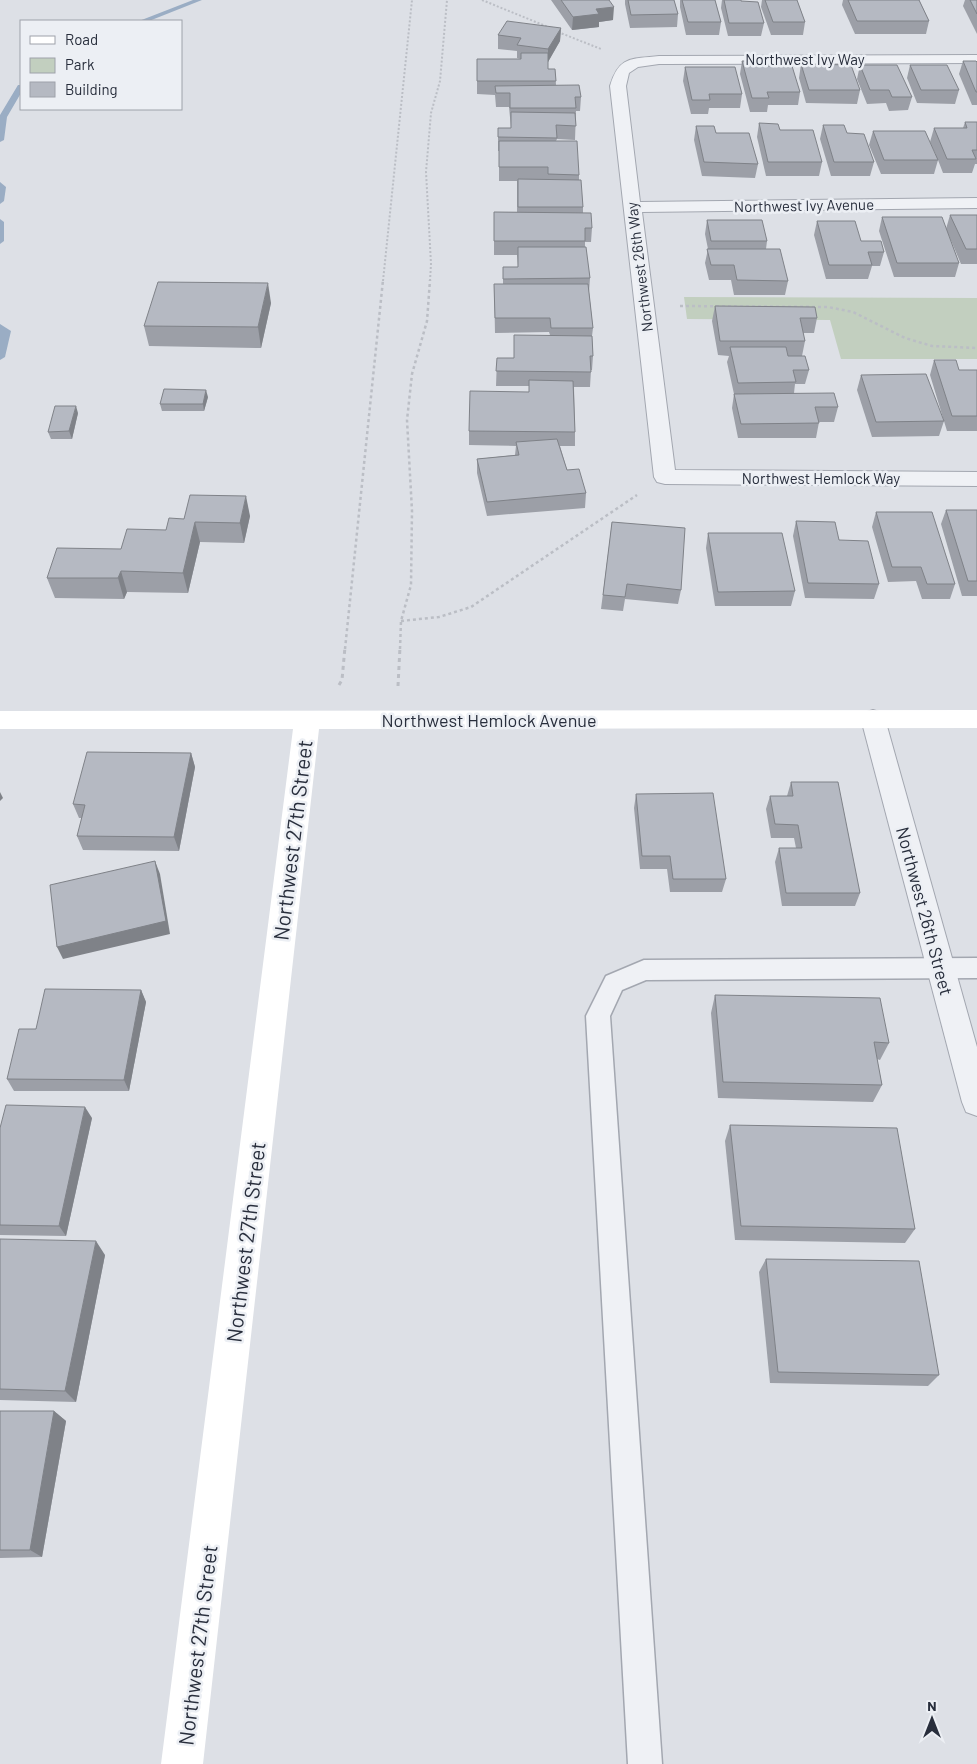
<svg xmlns="http://www.w3.org/2000/svg" width="977" height="1764" font-family="Barlow,sans-serif">
<style>
.green{fill:#c2cfbf}
.lines{fill:none;stroke-linecap:round;stroke-linejoin:round}
.stream{fill:#9aadc4;fill-rule:evenodd}
.lane-casing{stroke:#a3a7b0;stroke-width:3}
.street-casing{stroke:#a3a7b0;stroke-width:2}
.path-far2{stroke:#bbbec5;stroke-width:2;stroke-dasharray:2 2;stroke-linecap:butt}
.path-far1{stroke:#bbbec5;stroke-width:2.5;stroke-dasharray:3 3;stroke-linecap:butt}
.path{stroke:#bbbec5;stroke-width:3;stroke-dasharray:4 4;stroke-linecap:butt}
.lane{fill:#eff1f5;fill-rule:evenodd}
.street{fill:#eff1f5;fill-rule:evenodd}
.secondary{fill:#fff;fill-rule:evenodd}
.wall{fill:#9c9fa7}
.shaded-wall{fill:#7f8288}
.building{fill:#b5b9c2;stroke:#7f8288}
.labels{text-anchor:middle;dominant-baseline:central;stroke-width:5;stroke-linejoin:round;paint-order:stroke}
.far-street-label{font-size:15px;fill:#282e3c;stroke:#eceff4}
.street-label{font-size:18px;fill:#282e3c;stroke:#eceff4}
.near-street-label{font-size:21px;fill:#282e3c;stroke:#eceff4}
</style>
<rect width="100%" height="100%" fill="#dde0e6"/>
<!-- green -->
<path class="green" d="M684,297L977,298V359H841L830,320L687,319Z"/>
<g class="lines">
<!-- stream -->
<g class="stream">
<path d="M193,0H202L149,21H139Z"/>
<path d="M18,85H21V93L7,117L4,140L0,142V115Z"/>
<path d="M0,182L6,187L4,201L0,204Z"/>
<path d="M0,219L4,222V241L0,244Z"/>
<path d="M0,324L11,331L5,357L0,360Z"/>
</g>
<defs>
<path id="lane" d="M977,958V978L646,980L622,990L610,1016L662,1764H628L586,1016L606,976L644,960Z"/>
<g id="street">
<path d="M977,55V63L659,64L638,67L629,73L626,86L640,202L977,198V208L642,212L675,470L977,472V486L665,484L657,482L654,477L610,86C619,56 631,59 659,56Z"/>
<path d="M873,710L882,713L885,719L977,1047V1116L966,1112L962,1102L861,719L864,713Z"/>
</g>
</defs>
<!-- lane casing -->
<use href="#lane" class="lane-casing"/>
<!-- street casing -->
<use href="#street" class="street-casing"/>
<!-- path-far2 -->
<g class="path-far2">
<path d="M482,0L548,27"/>
<path d="M558,32L601,49"/>
<path d="M383,281L412,0"/>
<path d="M430,281L431,264L426,172L431,113L440,81L447,0"/>
</g>
<!-- path-far1 -->
<g class="path-far1">
<path d="M680,306L828,307L853,312L905,338L932,346L977,348"/>
<path d="M401,621L439,617L471,607L637,495"/>
<path d="M345,649L383,280"/>
<path d="M400,649L401,621L411,585L412,511L407,420L412,374L427,321L430,280"/>
</g>
<!-- path -->
<g class="path">
<path d="M339,685L342,680L345,647"/>
<path d="M398,686L400,647"/>
</g>
<!-- lane -->
<use href="#lane" class="lane"/>
<!-- street -->
<use href="#street" class="street"/>
<!-- secondary -->
<path class="secondary" d="M977,710V728L319,729L203,1764H161L293,729H0V711Z"/>
</g>
<!-- wall -->
<g class="wall">
<path d="M551,0H609L613,20L599,22V27L572,30Z"/>
<path d="M625,0H674L678,14L677,27L630,28L625,4Z"/>
<path d="M680,0H715L721,22L719,35H686L680,7Z"/>
<path d="M722,0H741V1L764,23L761,36H728L721,8Z"/>
<path d="M762,0H797L805,22L803,35H771L761,7Z"/>
<path d="M843,0H919L929,21L926,34H855L842,5Z"/>
<path d="M965,0H977V34L963,6Z"/>
<path d="M561,28L560,41L548,62V69H555L556,85L581,97L580,111H576L575,140L557,139L556,141L579,175V180L583,207V213L592,228L591,242H585V247L590,278L589,292L593,328L592,336L593,356L592,370H591L590,387H574L575,432V446H560L567,470L586,493L585,508L487,516L477,473V459L515,455L516,446L469,445V431L529,392V386H496L497,358H514L550,335L549,332L495,333L494,284H503V267H518L517,255H494V212H517V181H499V151H498V128H511L509,107H496L495,95L477,94V81L521,59L517,58V51L498,49V35Z"/>
<path d="M742,61L768,66L800,92L798,105H768L767,112H750L740,74Z"/>
<path d="M963,61L977,62V105H972L959,74Z"/>
<path d="M801,64L860,90L857,104L806,103L799,78Z"/>
<path d="M860,65L912,97L908,110L889,111L886,103L867,104L857,79Z"/>
<path d="M910,65L959,90L955,104L917,103L907,78Z"/>
<path d="M685,67L742,94L740,108H709L708,114H691L683,81Z"/>
<path d="M965,122H977V164H975L972,173H943L938,160L934,174H881L869,145L873,131L936,155L930,142L934,128H963Z"/>
<path d="M759,123L780,130L822,162L819,176H766L757,137Z"/>
<path d="M823,125L847,133L874,162L870,176H831L820,139Z"/>
<path d="M696,126L716,133L758,164L755,178L702,176L694,140Z"/>
<path d="M950,215H977V264H961L947,231L959,263L955,277H894L879,231L882,217L946,229Z"/>
<path d="M707,220L767,241L766,249L788,281L785,295H734L731,280H709L705,263L708,249L705,234Z"/>
<path d="M817,221L884,252L880,266H872L868,279H826L814,235Z"/>
<path d="M271,303L261,348L149,346L144,326Z"/>
<path d="M715,306L817,318L814,333H803L805,341L802,356H788L809,370L805,384H795L794,393L838,407L834,422H819L816,438H738L732,408L734,394L727,362L729,356L718,355L712,321Z"/>
<path d="M934,360L959,370H977V431H947L930,375Z"/>
<path d="M861,375L944,421L939,436L872,437L857,390Z"/>
<path d="M208,397L204,411H162L160,404Z"/>
<path d="M78,413L72,439H51L48,432Z"/>
<path d="M946,510H977V596H962L941,524Z"/>
<path d="M876,512L955,584L950,599H922L916,581L888,582L872,527Z"/>
<path d="M250,516L244,543L200,542L188,593L127,592L124,599L55,598L47,578L121,549L166,530L184,519Z"/>
<path d="M796,521L839,540L879,584L874,599L805,598L793,536Z"/>
<path d="M612,522L681,590L678,604L625,599L623,611L601,609Z"/>
<path d="M708,533L795,591L791,606H715L706,548Z"/>
<path d="M191,753L195,767L179,851L83,850L77,836L82,818H79L73,804Z"/>
<path d="M791,782L860,893L855,906H782L775,862L779,848H796L794,838H771L766,809L770,796H787Z"/>
<path d="M636,794L726,879L722,892H670L667,869H640L634,808Z"/>
<path d="M141,990L146,1002L129,1091H14L7,1079L36,1029Z"/>
<path d="M715,995L889,1043L880,1060L877,1059L882,1085L873,1102L718,1098L711,1013Z"/>
<path d="M92,1118L66,1236L0,1235V1128Z"/>
<path d="M730,1125L915,1229L905,1243L735,1240L725,1141Z"/>
<path d="M0,1239L105,1255L76,1402L0,1400Z"/>
<path d="M766,1259L939,1375L928,1386L770,1383L759,1272Z"/>
<path d="M0,1411H54L66,1421L42,1557L0,1558Z"/>
</g>
<!-- shaded-wall -->
<g class="shaded-wall">
<path d="M614,7L613,20L599,22V27L572,30L573,17L596,9Z"/>
<path d="M561,28L560,41L548,62V49Z"/>
<path d="M268,283L271,303L261,348L258,327Z"/>
<path d="M206,390L208,397L204,411L203,404Z"/>
<path d="M76,406L78,413L72,439L69,431Z"/>
<path d="M246,496L250,516L244,543L240,523Z"/>
<path d="M195,522L200,542L188,593L183,573Z"/>
<path d="M121,571L127,592L124,599L118,578Z"/>
<path d="M191,753L195,767L179,851L174,837Z"/>
<path d="M0,792L3,798L0,801Z"/>
<path d="M155,861L160,874L170,934L63,959L57,947Z"/>
<path d="M141,990L146,1002L129,1091L124,1080Z"/>
<path d="M85,1107L92,1118L66,1236L59,1226Z"/>
<path d="M96,1241L105,1255L76,1402L65,1391Z"/>
<path d="M54,1411L66,1421L42,1557L30,1550Z"/>
</g>
<!-- building -->
<g class="building">
<path d="M561,0H609L614,7L596,9L599,14L573,17Z"/>
<path d="M628,0H674L678,14L631,15Z"/>
<path d="M682,0H715L721,22H688Z"/>
<path d="M724,0H741V1L758,2L764,23H729Z"/>
<path d="M765,0H797L805,22H773Z"/>
<path d="M848,0H919L929,21H857Z"/>
<path d="M970,0H977V14Z"/>
<path d="M507,21L561,28L548,49L517,45L521,38L498,35Z"/>
<path d="M521,53H548V69H555L556,81H477V59H521Z"/>
<path d="M742,61H767L768,66H792L800,92H767L769,98H752Z"/>
<path d="M963,61H976L977,62V92H976Z"/>
<path d="M801,64L851,65L860,90H809Z"/>
<path d="M860,65H897L912,97H892L889,90H870Z"/>
<path d="M910,65H947L959,90H921Z"/>
<path d="M685,67H735L742,94H709L710,100H692Z"/>
<path d="M579,85L581,97H575L576,108H510V93H496L495,86Z"/>
<path d="M511,112L575,113L576,126L556,125L557,138L498,137V128H511Z"/>
<path d="M965,122H977V150H972L976,159H947L934,128H967Z"/>
<path d="M759,123L778,124L780,130H813L822,162H768Z"/>
<path d="M823,125H844L847,133L864,134L874,162H834Z"/>
<path d="M696,126H714L716,133H749L758,164L704,162Z"/>
<path d="M873,131H925L938,160H884Z"/>
<path d="M499,141H577L579,175L548,174V167H499Z"/>
<path d="M518,179L581,180L583,207H518Z"/>
<path d="M494,212L591,213L592,228H585V241H494Z"/>
<path d="M950,215H977V249H966Z"/>
<path d="M882,217H942L959,263H897Z"/>
<path d="M707,220H762L767,241H711Z"/>
<path d="M817,221H855L861,241H881L884,252H868L872,265H829Z"/>
<path d="M518,247H586L590,278L503,279V267H518Z"/>
<path d="M707,249H780L788,281L737,280L734,265H711Z"/>
<path d="M158,282L268,283L258,327L144,326Z"/>
<path d="M494,284H588L593,328H551L550,318H495Z"/>
<path d="M715,306L815,307L817,318H800L805,341H720Z"/>
<path d="M514,335L592,336L593,356H590L591,372L496,371L497,358H514Z"/>
<path d="M730,347H786L788,356H805L809,370H793L796,382L738,383Z"/>
<path d="M934,360H956L959,370H977V416H952Z"/>
<path d="M926,374L944,421L876,422L861,375Z"/>
<path d="M529,380L573,381L575,432L469,431L470,391L529,392Z"/>
<path d="M164,389L206,390L203,404H160Z"/>
<path d="M834,393L838,407H815L819,423L741,424L734,394Z"/>
<path d="M55,406H76L69,431L48,432Z"/>
<path d="M557,439L567,470L579,469L586,493L487,502L477,459L519,455L516,442Z"/>
<path d="M190,495L246,496L240,523L195,522L183,573L121,571L118,578H47L57,548L121,549L127,529L166,530L169,518L184,519Z"/>
<path d="M946,510H977V581H968Z"/>
<path d="M876,512H932L955,584H927L921,567H892Z"/>
<path d="M796,521L835,522L839,540L868,541L879,584L808,583Z"/>
<path d="M612,522L685,528L681,590L627,584L625,597L603,595Z"/>
<path d="M708,533H782L795,591L718,592Z"/>
<path d="M87,752L191,753L174,837L77,836L85,805L73,804Z"/>
<path d="M791,782H838L860,893H786L779,848H802L798,825L775,824L770,796H793Z"/>
<path d="M713,793L726,879H673L670,856H642L636,794Z"/>
<path d="M155,861L166,921L57,947L50,885Z"/>
<path d="M45,989L141,990L124,1080L7,1079L19,1029H36Z"/>
<path d="M715,995L880,998L889,1043L874,1042L882,1085L723,1082Z"/>
<path d="M6,1105L85,1107L59,1226L0,1225V1128Z"/>
<path d="M730,1125L897,1128L915,1229L741,1226Z"/>
<path d="M0,1239L96,1241L65,1391L0,1389Z"/>
<path d="M766,1259L919,1261L939,1375L778,1372Z"/>
<path d="M0,1411H54L30,1550H0Z"/>
</g>
<g class="labels">
<!-- far-street labels -->
<g class="far-street-label">
<text x="805" y="59">Northwest Ivy Way</text>
<text transform="translate(804 205) rotate(-1)">Northwest Ivy Avenue</text>
<text transform="translate(639 267) rotate(-97)">Northwest 26th Way</text>
<text x="821" y="478">Northwest Hemlock Way</text>
</g>
<!-- street labels -->
<g class="street-label">
<text x="489" y="720">Northwest Hemlock Avenue</text>
<text transform="translate(925 911) rotate(75)">Northwest 26th Street</text>
</g>
<!-- near-street labels -->
<g class="near-street-label">
<text transform="translate(292 840) rotate(-83)">Northwest 27th Street</text>
<text transform="translate(245 1242) rotate(-83)">Northwest 27th Street</text>
<text transform="translate(197 1645) rotate(-83)">Northwest 27th Street</text>
</g>
</g>
<!-- legend -->
<rect x="20" y="20" width="162" height="90" fill="#eceff4" stroke="#9ea2aa"/>
<rect x="30" y="36" width="25" height="8" fill="#ffffff" stroke="#9ea2aa"/>
<text x="65" y="45" font-size="15" fill="#282e3c">Road</text>
<rect x="30" y="58" width="25" height="15" fill="#c2cfbf" stroke="#9ea2aa"/>
<text x="65" y="70" font-size="15" fill="#282e3c">Park</text>
<rect x="30" y="82" width="25" height="15" fill="#b5b9c2" stroke="#9ea2aa"/>
<text x="65" y="95" font-size="15" fill="#282e3c">Building</text>
<!-- north arrow -->
<g transform="translate(932 1719)" stroke="#eceff4" stroke-width="4" paint-order="stroke">
<path d="M0-4L9 19L0 12L-9 19Z" fill="#282e3c"/>
<text y="-8" font-size="14" font-weight="bold" text-anchor="middle" fill="#282e3c">N</text>
</g>
</svg>
